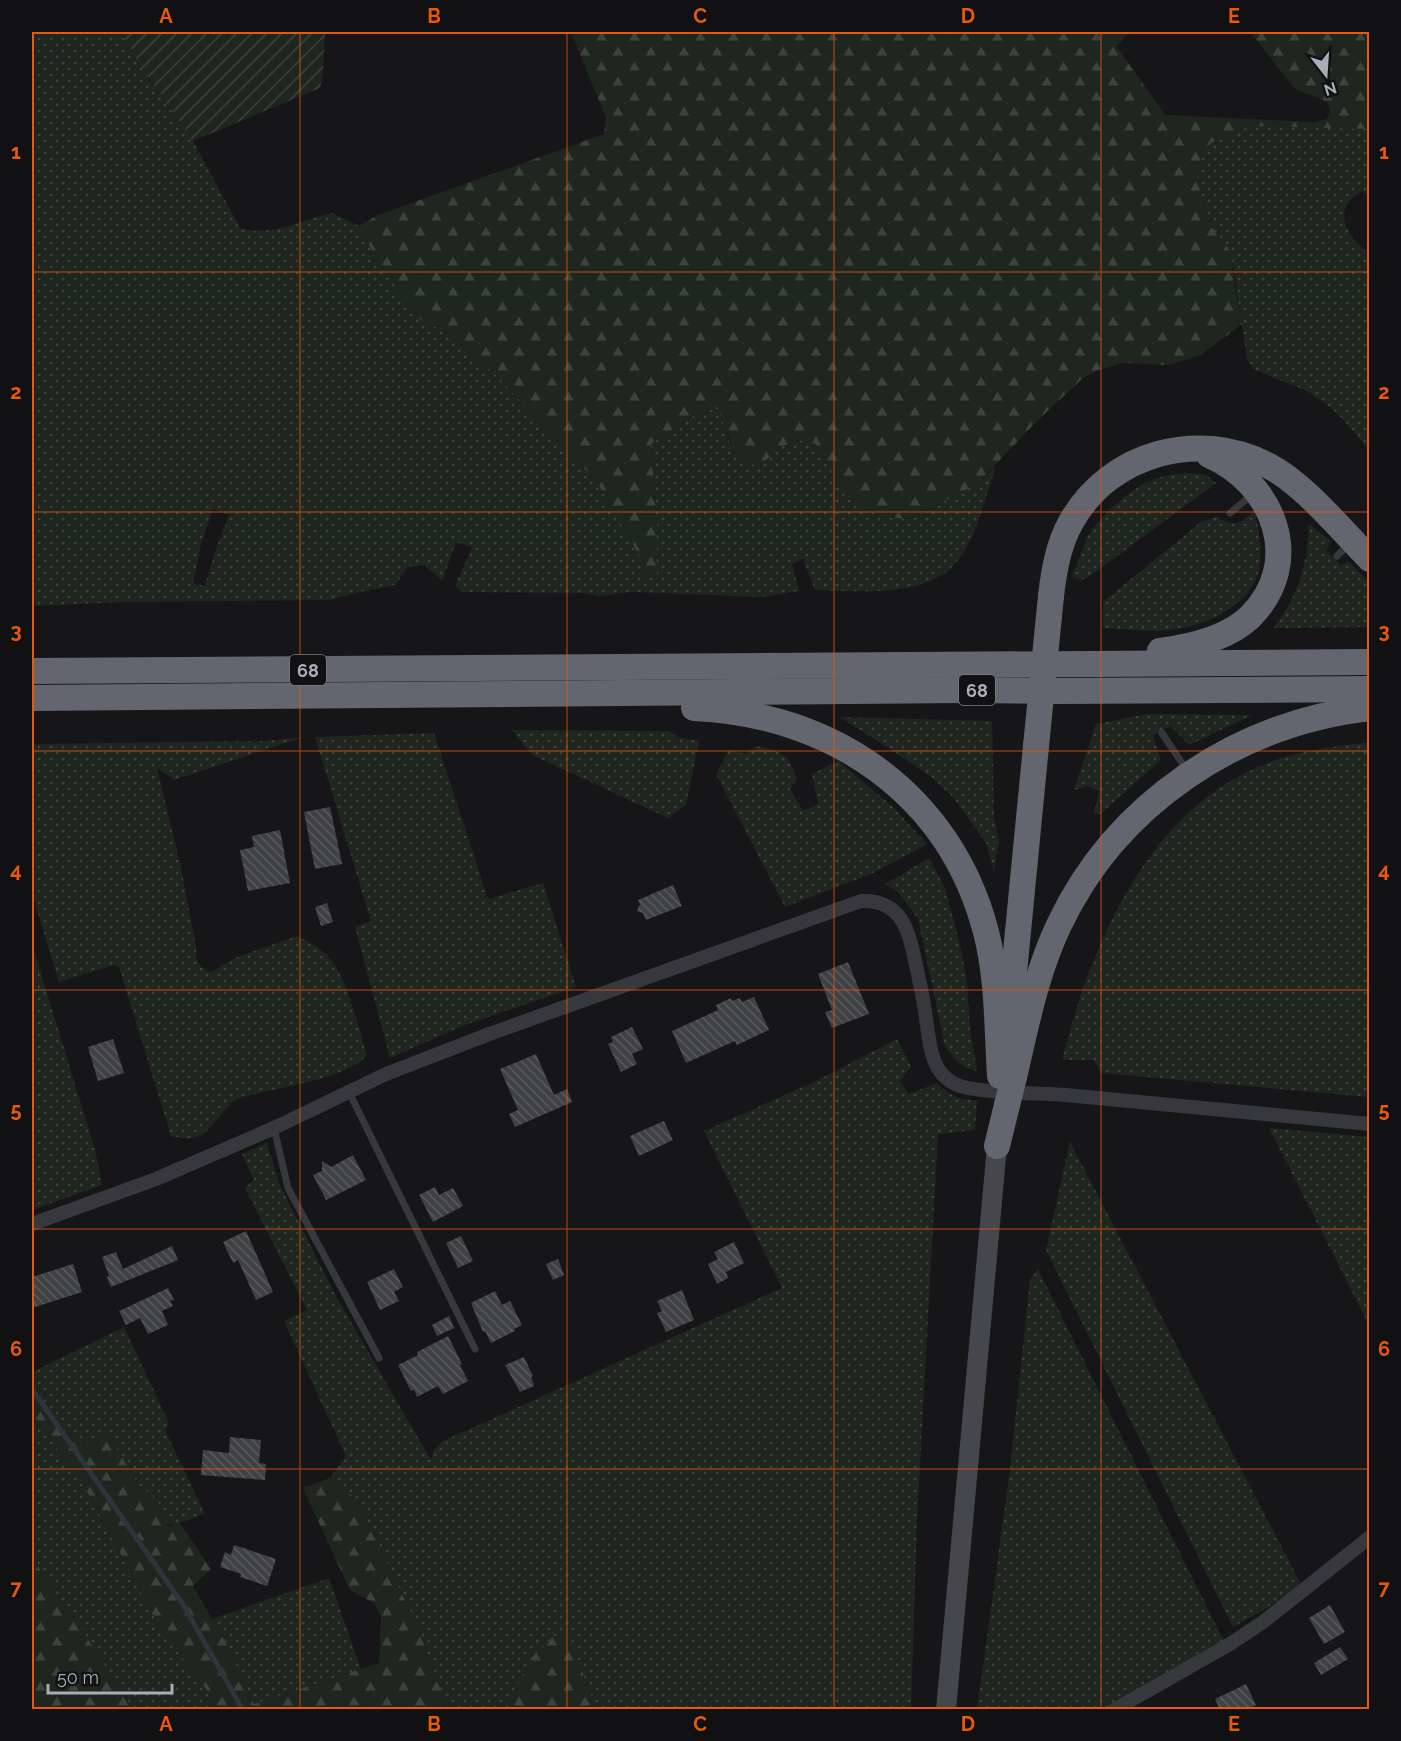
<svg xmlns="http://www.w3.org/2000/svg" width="1401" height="1741" font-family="Raleway,sans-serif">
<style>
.grass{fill:url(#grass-dots);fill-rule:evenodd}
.forest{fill:url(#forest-firs)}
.garden{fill:url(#garden-furrows)}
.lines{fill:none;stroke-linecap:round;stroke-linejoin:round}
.stream{stroke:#2c353c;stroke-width:5}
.building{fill:url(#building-back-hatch)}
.lane{stroke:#37383d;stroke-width:7}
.street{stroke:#37383d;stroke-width:14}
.secondary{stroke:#45474d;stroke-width:20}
.highway{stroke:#63666e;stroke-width:26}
.highway-bridge{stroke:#63666e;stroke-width:26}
.grid{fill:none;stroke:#e8590c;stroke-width:1.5;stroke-opacity:0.55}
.labels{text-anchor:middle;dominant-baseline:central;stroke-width:4.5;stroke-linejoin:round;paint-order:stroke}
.shield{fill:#111113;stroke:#7b7e86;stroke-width:1.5}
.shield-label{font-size:18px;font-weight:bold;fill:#a8adb8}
.neatline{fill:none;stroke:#e8590c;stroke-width:2}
.grid-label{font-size:20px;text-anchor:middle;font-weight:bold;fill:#e8590c}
</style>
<defs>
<pattern id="grass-dots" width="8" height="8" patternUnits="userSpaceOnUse" patternTransform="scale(1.5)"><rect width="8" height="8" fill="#1e261f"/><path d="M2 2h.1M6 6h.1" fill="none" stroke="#3c433d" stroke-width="1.8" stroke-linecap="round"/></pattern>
<pattern id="forest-firs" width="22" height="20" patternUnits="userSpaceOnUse" patternTransform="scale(1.5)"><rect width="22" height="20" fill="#1e261f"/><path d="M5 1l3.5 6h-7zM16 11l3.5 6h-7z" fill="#3c433d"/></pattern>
<pattern id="garden-furrows" width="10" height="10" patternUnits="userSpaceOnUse" patternTransform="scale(1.5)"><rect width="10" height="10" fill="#1e261f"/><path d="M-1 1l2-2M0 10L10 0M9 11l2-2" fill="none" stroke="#3c433d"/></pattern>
<pattern id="building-back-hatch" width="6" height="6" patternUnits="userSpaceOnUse" patternTransform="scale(1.5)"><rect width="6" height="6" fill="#404145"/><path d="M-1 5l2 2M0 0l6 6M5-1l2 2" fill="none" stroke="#595a5e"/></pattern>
</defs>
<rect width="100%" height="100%" fill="#161618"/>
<!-- grass -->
<g class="grass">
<path d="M32,32H121L140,65L193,141L240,228C270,238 303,219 332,213L359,226L375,256L391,277L403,301L422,321L445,331L497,376L597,482L642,560L656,574L657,530L651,444L703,410L719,409L729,441L758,468L779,448L798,440L817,444L844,494L880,517L910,519L977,484L996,466C985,497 978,534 958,560C929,599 858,591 815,590L803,559L792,564L799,591L762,597L631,592L600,596L583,593L462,592L455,586L472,547L456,542L442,581L424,565L408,567L395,585L355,593L330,600L123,602L32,606ZM213,509L229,515L216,549L205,586L193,583L201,544Z"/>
<path d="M1284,125L1369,129V199L1363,191C1333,205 1343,233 1365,250L1369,249L1370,447L1367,448L1342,418L1324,402L1302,389L1253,369L1247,359L1231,252L1212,228L1197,181L1198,168L1201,152L1210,143L1250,126Z"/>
<path d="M1189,473L1206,475L1216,483L1090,576L1081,580L1072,576C1078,563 1082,548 1088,536C1099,517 1131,488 1152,480C1164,475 1176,474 1189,473Z"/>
<path d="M1254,510C1259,529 1264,555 1258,574C1247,607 1208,624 1177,629C1153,633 1127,629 1103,628V602L1201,522L1216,517C1235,527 1240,525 1254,510Z"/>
<path d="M1309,524L1331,541L1326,551L1341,565L1349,561L1369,583V627L1274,628C1299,593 1307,567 1309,524Z"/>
<path d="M1147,714L1252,715L1189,745L1171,726L1153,735L1161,760L1099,815L1094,813L1099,791L1087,786L1074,790L1096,724Z"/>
<path d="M839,717L992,721L994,818L999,840L994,871L986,843L953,797L931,777L892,750Z"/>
<path d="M512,730L669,731L677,737L699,741L686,805L668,818L532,755Z"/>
<path d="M434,733L488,899L543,883L576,987L462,1026L390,1058L355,927L371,921L315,737Z"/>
<path d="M304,737L174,780L157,768L180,863L196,946C196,959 197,966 210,972L237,957L297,936C309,942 319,947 328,956C348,978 358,1027 367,1055C348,1080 269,1088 237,1099C233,1101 230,1104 227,1108C205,1130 207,1144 171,1136L119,967L114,965L59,982L32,893V744L265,741Z"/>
<path d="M1369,742V1097L1101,1073L1094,1060H1062C1090,949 1145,815 1258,767C1294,751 1331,747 1369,742Z"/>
<path d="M756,746C783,751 787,753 797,779L790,789L803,811L818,804L812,774L838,761L892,806L927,844L873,873L785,907L716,774L729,750L745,754Z"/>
<path d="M929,858L945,888L961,949L967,982L970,1029L977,1071C961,1068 954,1059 945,1046L918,919L898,892L885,884Z"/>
<path d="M32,944L95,1150L102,1185L32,1210Z"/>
<path d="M897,1039L911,1067L900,1081L909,1094L937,1083C949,1095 960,1101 977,1100L975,1130L938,1134L917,1520L911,1709H601L590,1694L569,1635L529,1660L508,1709H448L415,1621L356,1499L330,1478L346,1456L284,1321L307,1310L245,1188L254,1180L242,1154L267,1143L279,1183L337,1298L431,1460L434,1450L443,1441L782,1288L704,1131L814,1082Z"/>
<path d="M1269,1128L1369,1137V1325Z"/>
<path d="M1070,1142L1301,1584L1269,1607L1233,1627L1046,1250Z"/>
<path d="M1038,1269L1224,1641L1105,1709L977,1710L1010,1470L1030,1279Z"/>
<path d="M124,1327L169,1423L165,1430L203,1510L204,1513C195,1518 174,1526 165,1525V1512L155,1498L138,1484L108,1434L88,1443L58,1429L39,1399L47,1397L45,1393L37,1395L32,1380V1372Z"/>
<path d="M33,1415L87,1491L160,1628L206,1689L215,1709H133L82,1630L32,1558Z"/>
<path d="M329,1578L361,1669L254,1704L227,1645L212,1619Z"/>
</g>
<!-- forest -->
<g class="forest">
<path d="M571,32H1128L1117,47L1165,115L1315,122L1327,119L1330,111L1327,102L1295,89L1250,32H1369V129L1250,126L1211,143L1201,152L1197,181L1212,228L1231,252L1235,288L1242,324L1201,355L1168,365L1124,363L1098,370L1082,379L1038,420L977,484L909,519L880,517L844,494L816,444L798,440L779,448L758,468C729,449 729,440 719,409L703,410L651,444L657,530V574L644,577L642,560L597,482L497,376L445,331L422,321L403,301L391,277L375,256L359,226L378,215L604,134L606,118Z"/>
<path d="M32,1380L37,1394L41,1392L47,1397L43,1402H40L58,1429L88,1443L108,1434L138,1484L155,1498L165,1512L167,1519L165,1525L171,1526L178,1522L182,1526L211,1569L193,1586L227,1645L254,1704L379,1663L381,1617L374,1603L350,1590L303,1488L330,1478L356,1499L415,1621L448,1709H215L206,1689L160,1628L87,1491L33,1415Z"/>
<path d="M32,1558L82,1630L133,1709H32Z"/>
<path d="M569,1634L590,1694L601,1709H507L529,1660L554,1636Z"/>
</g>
<!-- garden -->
<path class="garden" d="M121,32H325L323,74L320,88L193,141L140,65Z"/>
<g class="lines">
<!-- stream -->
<path class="stream" d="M32,1389L182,1603L243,1710"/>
</g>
<!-- building -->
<g class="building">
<path d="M330,807L342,864L315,869L304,812Z"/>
<path d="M280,830L290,883L248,891L240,850L254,847L252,836Z"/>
<path d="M673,885L682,906L646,920L643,913L637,911L640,904L638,900Z"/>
<path d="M327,903L333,922L321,926L315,907Z"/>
<path d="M848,962L869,1014L832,1028L825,1012L832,1010L818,974Z"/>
<path d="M754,997L769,1030L737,1045L735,1041L686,1063L672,1031L718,1010L716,1005L731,998L732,1001L740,998L742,1002Z"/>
<path d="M632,1027L643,1049L632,1054L637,1064L621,1072L608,1044L613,1042L611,1037Z"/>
<path d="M113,1039L124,1073L98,1081L88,1047Z"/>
<path d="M536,1054L554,1095L567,1089L572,1102L515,1127L509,1114L518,1110L500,1069Z"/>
<path d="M664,1121L673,1140L639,1156L630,1136Z"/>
<path d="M353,1155L366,1180L326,1200L313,1175L322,1171V1161L331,1167Z"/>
<path d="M435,1187L439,1195L453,1188L463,1206L433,1222L419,1195Z"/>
<path d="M246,1231L273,1292L256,1300L238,1260L233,1263L223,1242Z"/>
<path d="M461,1236L473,1261L458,1268L446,1243Z"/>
<path d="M734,1242L744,1263L726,1272L728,1278L717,1284L708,1264L718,1259L714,1252Z"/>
<path d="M172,1246L178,1260L111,1287L107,1277L109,1276L102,1257L116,1252L123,1269Z"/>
<path d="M558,1259L564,1275L553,1280L546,1264Z"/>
<path d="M73,1264L82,1292L32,1308V1277Z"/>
<path d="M394,1269L403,1287L394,1292L399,1301L380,1310L367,1282Z"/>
<path d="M168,1288L174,1300L170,1301L173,1306L162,1311L168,1325L148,1334L140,1318L126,1325L119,1311Z"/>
<path d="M682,1290L694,1320L666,1332L657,1313L662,1311L657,1301Z"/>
<path d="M495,1291L502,1305L510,1301L522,1325L514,1329L515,1331L491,1343L485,1331L483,1332L471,1303Z"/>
<path d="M449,1316L454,1328L437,1336L432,1325Z"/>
<path d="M448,1336L462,1364L460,1365L468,1381L443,1394L438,1386L417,1397L414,1390L411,1391L398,1365L418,1355L417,1352Z"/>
<path d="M524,1357L533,1376L531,1377L534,1386L520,1392L505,1365Z"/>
<path d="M230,1437L261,1440L259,1463L266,1464L265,1480L201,1475L203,1450L229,1453Z"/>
<path d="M234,1545L276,1559L267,1586L240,1577L241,1574L220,1567L225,1552L231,1555Z"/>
<path d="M1330,1605L1345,1632L1324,1644L1309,1618Z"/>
<path d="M1340,1647L1348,1659L1321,1675L1314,1663Z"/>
<path d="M1246,1684L1256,1705L1246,1710H1220L1215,1699Z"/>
</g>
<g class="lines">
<!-- lane -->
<g class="lane">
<path d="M1230,513L1253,494"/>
<path d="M1337,556L1350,543"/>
<path d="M1162,733L1186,769"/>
<path d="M349,1092L475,1349"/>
<path d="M274,1128L288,1188L379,1358"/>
</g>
<!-- street -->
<g class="street">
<path d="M32,1224L156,1179L274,1128L386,1074L492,1033L861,901C903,899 909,933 916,965C920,983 924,1001 926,1019C930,1043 930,1070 953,1083C972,1094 1041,1093 1066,1095C1167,1104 1268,1114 1370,1124"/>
<path d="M1114,1710L1230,1644L1263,1622L1370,1537"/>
</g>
<!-- secondary -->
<path class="secondary" d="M946,1710L997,1146"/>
<!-- highway -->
<g class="highway">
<path d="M1051,596C1054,571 1058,545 1071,522C1110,452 1200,429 1269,466C1304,484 1342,531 1370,559"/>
<path d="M1160,651C1191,647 1227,639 1250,617C1305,562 1274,483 1209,455"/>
<path d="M32,671L1370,662"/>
<path d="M32,698L965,690L1059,691L1370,689"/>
<path d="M694,708C833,714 950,794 986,932C998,978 997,1028 1000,1076"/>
<path d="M1009,1024L1036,746"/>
<path d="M1014,1077C1026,1026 1036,973 1059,925C1116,804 1237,723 1370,708"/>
<path d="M997,1146L1007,1105"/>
</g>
<!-- highway-bridge -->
<g class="highway-bridge">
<path d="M1036,746L1051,596"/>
<path d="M1007,1105L1014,1077"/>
</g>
</g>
<!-- grid -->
<path class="grid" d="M300,32V1710M567,32V1710M834,32V1710M1101,32V1710M32,272H1370M32,512H1370M32,751H1370M32,990H1370M32,1229H1370M32,1469H1370"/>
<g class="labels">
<!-- shield labels -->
<g class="shield">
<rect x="290" y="655" width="36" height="30" rx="4.5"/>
<rect x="959" y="675" width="36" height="30" rx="4.5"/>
</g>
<g class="shield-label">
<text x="308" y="670">68</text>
<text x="977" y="690">68</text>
</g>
</g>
<!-- border -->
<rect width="1401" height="1741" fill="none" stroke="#111113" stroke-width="66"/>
<!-- north arrow -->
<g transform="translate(1326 75) rotate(163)" stroke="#111113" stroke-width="4.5" paint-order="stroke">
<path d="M0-4.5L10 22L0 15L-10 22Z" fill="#a8adb8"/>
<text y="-9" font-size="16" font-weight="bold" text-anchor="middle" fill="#a8adb8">N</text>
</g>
<!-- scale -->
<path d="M48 1684v9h124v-9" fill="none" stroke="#a8adb8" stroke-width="3"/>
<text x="57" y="1684" font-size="18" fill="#a8adb8" stroke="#111113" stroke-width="4.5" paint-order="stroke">50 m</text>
<rect x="33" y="33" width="1335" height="1675" class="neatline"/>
<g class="grid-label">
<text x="166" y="23">A</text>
<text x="434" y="23">B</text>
<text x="700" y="23">C</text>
<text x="968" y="23">D</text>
<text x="1234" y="23">E</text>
<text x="16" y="159">1</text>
<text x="1384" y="159">1</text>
<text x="16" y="399">2</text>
<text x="1384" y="399">2</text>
<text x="16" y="638">3</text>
<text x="1384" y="638">3</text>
<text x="16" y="877">4</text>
<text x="1384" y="877">4</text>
<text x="16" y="1117">5</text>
<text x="1384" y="1117">5</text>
<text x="16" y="1356">6</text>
<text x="1384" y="1356">6</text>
<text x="16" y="1595">7</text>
<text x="1384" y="1595">7</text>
<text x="166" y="1731">A</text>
<text x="434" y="1731">B</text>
<text x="700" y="1731">C</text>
<text x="968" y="1731">D</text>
<text x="1234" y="1731">E</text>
</g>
</svg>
